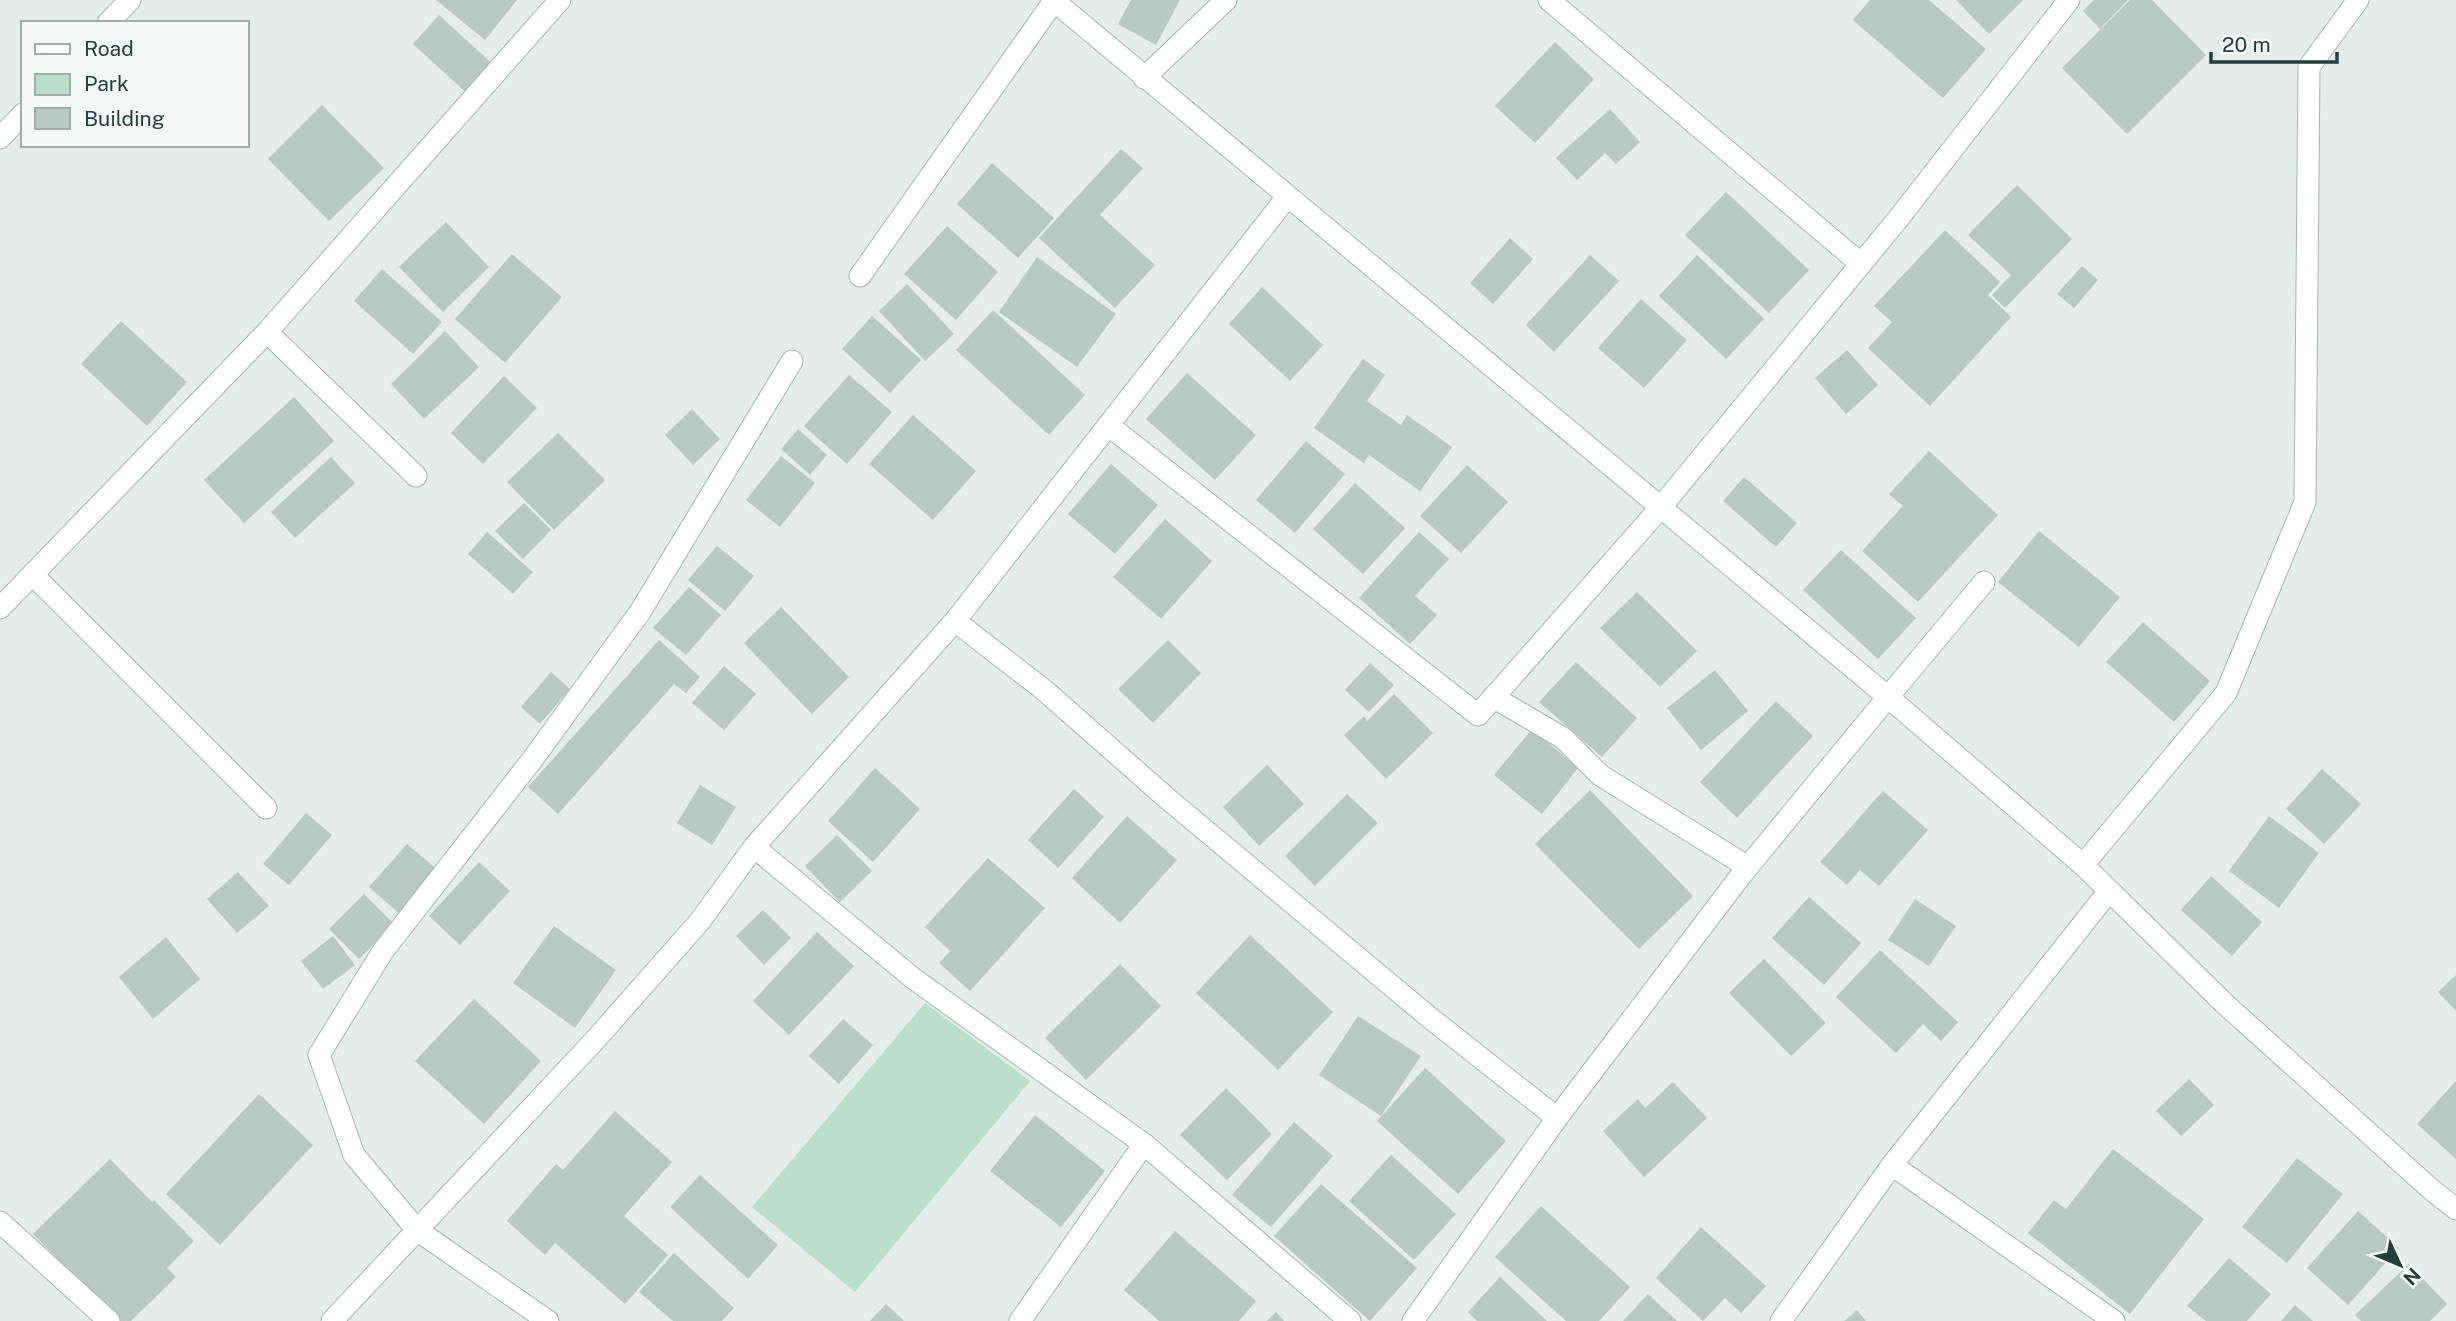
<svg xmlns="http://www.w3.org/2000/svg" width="2456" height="1321" font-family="'Public Sans',sans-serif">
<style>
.green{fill:#bbdecc}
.building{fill:#b8c8c4}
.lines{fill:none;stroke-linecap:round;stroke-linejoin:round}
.minor-casing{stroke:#a5b5b3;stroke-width:23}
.minor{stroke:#fff;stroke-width:21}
</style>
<rect width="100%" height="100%" fill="#e3edea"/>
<!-- green -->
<path class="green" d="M925,1003L1030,1081L855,1292L752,1207Z"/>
<!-- building -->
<g class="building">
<path d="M436,0H517L485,40Z"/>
<path d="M1131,0H1180L1156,45L1118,24Z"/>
<path d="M1870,0H1929L1986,49L1943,98L1853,20Z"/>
<path d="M1956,0H2023L1989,34Z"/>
<path d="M2094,0H2128L2100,29L2083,11Z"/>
<path d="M2130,0H2152L2206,55L2127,134L2062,68Z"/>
<path d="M439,15L496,67L470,96L413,44Z"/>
<path d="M1555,42L1594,79L1535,143L1495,106Z"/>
<path d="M322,105L384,168L329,221L268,159Z"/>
<path d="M1610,109L1640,142L1616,164L1605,153L1577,180L1556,158Z"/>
<path d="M1121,149L1143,168L1100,215L1155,265L1115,308L1039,238Z"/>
<path d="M992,163L1054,218L1018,258L957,204Z"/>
<path d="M2017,185L2072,239L2005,308L1992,295L2011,275L1968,235Z"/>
<path d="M1726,192L1809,270L1769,313L1685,235Z"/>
<path d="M446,222L489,267L443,312L399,267Z"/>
<path d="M947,226L998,272L956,320L904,274Z"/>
<path d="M1945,230L2000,282L1988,295L2011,317L1930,406L1868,348L1892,322L1874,306Z"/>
<path d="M1510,238L1533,259L1493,304L1470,283Z"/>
<path d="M512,254L562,297L505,363L455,319Z"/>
<path d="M1590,255L1619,281L1554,352L1526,325Z"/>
<path d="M1697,255L1764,319L1726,359L1659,296Z"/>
<path d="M1037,257L1116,314L1077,367L999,312Z"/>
<path d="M2082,266L2098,280L2074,308L2057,294Z"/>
<path d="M382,269L442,322L413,354L354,301Z"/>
<path d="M907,284L954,334L925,361L879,311Z"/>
<path d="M1262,287L1323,345L1290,381L1229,324Z"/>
<path d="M1641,299L1687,340L1644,388L1598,348Z"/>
<path d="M993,310L1085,395L1049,435L956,350Z"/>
<path d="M872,316L921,360L890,393L842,349Z"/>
<path d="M121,321L187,382L147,426L81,364Z"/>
<path d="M445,331L479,367L424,419L391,384Z"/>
<path d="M1847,350L1878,385L1846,414L1815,378Z"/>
<path d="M1363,359L1385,375L1367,401L1401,425L1407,415L1452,447L1420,491L1369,455L1364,463L1314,428Z"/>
<path d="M1187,373L1256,435L1215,480L1146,419Z"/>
<path d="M849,375L892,412L847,464L804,426Z"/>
<path d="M504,376L537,408L483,464L451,433Z"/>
<path d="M294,397L334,441L244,523L204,480Z"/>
<path d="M692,409L720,439L693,465L665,435Z"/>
<path d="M913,415L976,471L933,520L869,464Z"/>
<path d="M798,429L827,455L810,475L781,449Z"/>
<path d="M558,433L605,480L554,530L507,482Z"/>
<path d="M1306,441L1345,474L1295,533L1256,500Z"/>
<path d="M1929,451L1998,515L1918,602L1862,551L1903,506L1889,494Z"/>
<path d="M781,456L815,483L780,527L746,500Z"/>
<path d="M331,457L355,483L295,538L271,512Z"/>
<path d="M1111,464L1158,505L1115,554L1068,514Z"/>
<path d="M1467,465L1508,502L1461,553L1420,516Z"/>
<path d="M1744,477L1797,523L1776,547L1723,501Z"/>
<path d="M1355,483L1405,528L1363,574L1313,529Z"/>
<path d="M524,503L551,530L523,559L495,531Z"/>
<path d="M1165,519L1212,561L1161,619L1113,577Z"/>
<path d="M2039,531L2120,597L2079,647L1998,582Z"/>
<path d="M487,532L533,572L513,594L468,554Z"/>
<path d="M1419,532L1449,559L1415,596L1437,615L1410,644L1359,598Z"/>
<path d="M717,546L754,576L725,611L688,580Z"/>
<path d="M1841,550L1916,618L1878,659L1803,590Z"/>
<path d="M689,587L721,615L686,655L653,628Z"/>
<path d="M1637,592L1697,651L1660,687L1600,628Z"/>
<path d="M781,607L849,677L812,714L744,643Z"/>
<path d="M2143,622L2210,681L2174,722L2106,662Z"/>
<path d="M659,640L700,677L686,693L674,684L558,814L528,787Z"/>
<path d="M1168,640L1201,673L1153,723L1118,689Z"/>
<path d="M1576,662L1637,718L1602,757L1539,702Z"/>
<path d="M1370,663L1394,685L1369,712L1345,690Z"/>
<path d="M724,666L756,694L724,730L692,703Z"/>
<path d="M1715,670L1748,711L1701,750L1667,708Z"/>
<path d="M551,672L570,689L540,724L521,707Z"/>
<path d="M1394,694L1433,733L1386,779L1344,735L1364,716L1367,721Z"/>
<path d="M1776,701L1813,736L1737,818L1700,782Z"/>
<path d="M1532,729L1578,768L1542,814L1494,775Z"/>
<path d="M1267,765L1304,804L1259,846L1223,807Z"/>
<path d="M875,768L920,809L873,862L828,821Z"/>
<path d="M2322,769L2361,804L2324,844L2286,809Z"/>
<path d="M700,785L736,807L712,845L677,823Z"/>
<path d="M1074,789L1104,817L1058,868L1028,840Z"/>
<path d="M1590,790L1693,896L1639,949L1535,844Z"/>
<path d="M1883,791L1928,830L1879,886L1860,870L1847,885L1820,862Z"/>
<path d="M1347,794L1378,823L1315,886L1285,856Z"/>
<path d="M306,813L332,835L289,885L263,864Z"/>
<path d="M1127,816L1177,860L1120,923L1072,878Z"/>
<path d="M2269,816L2319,853L2279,908L2229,871Z"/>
<path d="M837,835L872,871L840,902L805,866Z"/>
<path d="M407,844L440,872L401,915L369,887Z"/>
<path d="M988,858L1045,908L970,991L939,963L950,951L925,927Z"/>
<path d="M479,862L510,891L460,945L429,916Z"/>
<path d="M238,872L269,906L237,933L207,899Z"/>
<path d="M2211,876L2262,922L2232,956L2181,910Z"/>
<path d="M364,894L394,924L359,959L329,929Z"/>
<path d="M1809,897L1861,943L1824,985L1772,938Z"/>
<path d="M1915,899L1956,926L1929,966L1888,940Z"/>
<path d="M763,910L791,938L764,965L736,936Z"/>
<path d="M554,926L616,970L575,1028L513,983Z"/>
<path d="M817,932L854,966L789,1035L753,1001Z"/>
<path d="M1250,935L1333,1012L1278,1070L1196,993Z"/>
<path d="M333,936L355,965L323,989L301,961Z"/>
<path d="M166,937L200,979L153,1019L119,977Z"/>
<path d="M1880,950L1958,1022L1941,1041L1923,1024L1896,1053L1836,997Z"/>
<path d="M1764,959L1826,1023L1791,1056L1729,993Z"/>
<path d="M1120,964L1161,1006L1086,1080L1045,1038Z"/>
<path d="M2456,975V1011L2438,992Z"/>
<path d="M474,999L541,1061L484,1124L415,1061Z"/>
<path d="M1358,1016L1421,1056L1381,1116L1319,1075Z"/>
<path d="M843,1019L873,1045L839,1084L809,1056Z"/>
<path d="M1425,1068L1506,1141L1458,1194L1377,1121Z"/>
<path d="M2189,1079L2214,1105L2181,1136L2156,1111Z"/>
<path d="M2456,1081V1159L2417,1124Z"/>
<path d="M1673,1082L1707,1118L1644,1177L1603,1131L1638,1099L1645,1108Z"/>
<path d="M1226,1088L1272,1134L1227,1180L1180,1135Z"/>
<path d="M259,1094L313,1145L220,1245L166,1194Z"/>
<path d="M615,1111L672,1162L624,1216L668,1255L625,1304L555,1243L545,1255L507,1221L556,1164L563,1170Z"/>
<path d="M1035,1115L1105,1171L1061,1227L990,1171Z"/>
<path d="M1294,1122L1333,1156L1271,1227L1232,1195Z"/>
<path d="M2113,1149L2204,1219L2130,1314L2028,1233L2054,1200L2066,1209Z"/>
<path d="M1391,1155L1456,1214L1414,1260L1349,1201Z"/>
<path d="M2297,1158L2343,1194L2287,1263L2242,1227Z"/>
<path d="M110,1159L152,1202L154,1200L194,1241L167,1268L176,1277L131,1321H118L33,1234Z"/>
<path d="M700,1175L778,1245L748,1279L670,1207Z"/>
<path d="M1321,1184L1417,1268L1370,1321L1274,1236Z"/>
<path d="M1541,1206L1630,1287L1599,1321H1566L1495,1257Z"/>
<path d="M2358,1211L2399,1248L2348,1305L2307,1268Z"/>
<path d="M1701,1227L1766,1286L1741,1313L1725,1298L1703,1321L1656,1278Z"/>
<path d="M1175,1231L1256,1301L1239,1321H1159L1124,1290Z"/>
<path d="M674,1253L734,1308L722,1321H673L639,1292Z"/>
<path d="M2229,1258L2271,1294L2247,1321H2206L2187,1306Z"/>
<path d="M2409,1264L2447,1304L2430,1321H2361L2355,1315Z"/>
<path d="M1500,1277L1547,1321H1477L1468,1312Z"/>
<path d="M1648,1294L1677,1321H1623Z"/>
<path d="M886,1304L904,1321H870Z"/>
<path d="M2295,1305L2313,1321H2281Z"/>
<path d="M1857,1310L1866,1321H1844Z"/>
<path d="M1276,1312L1284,1321H1267Z"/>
</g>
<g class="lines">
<defs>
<g id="minor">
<path d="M1053,0L1888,697L1984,582"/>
<path d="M1549,0L1861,264"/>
<path d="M108,23L130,0"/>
<path d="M1144,78L1226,0"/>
<path d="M0,138L23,114"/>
<path d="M860,276L1054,1"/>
<path d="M267,332L416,476"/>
<path d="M1108,425L1478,715L1661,507L1898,219L2069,0"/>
<path d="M33,575L266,808"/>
<path d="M0,608L267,332L560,0"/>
<path d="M955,621L1287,197"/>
<path d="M1493,697L1563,738L1600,775L1748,867"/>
<path d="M754,847L914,979L1144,1144L1350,1321"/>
<path d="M2083,865L2226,693L2305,502L2309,67L2358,0"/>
<path d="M1892,1165L2114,1321"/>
<path d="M0,1222L109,1321"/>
<path d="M332,1321L596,1039L700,921L754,847L955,621L1044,690L1169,800L1429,1017L1557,1118L1742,874L1888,697L2083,865L2226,1005L2433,1191L2456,1209"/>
<path d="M548,1321L417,1230L354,1155L319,1055L383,951L532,760L640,612L792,361"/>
<path d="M1020,1321L1144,1144"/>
<path d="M1413,1321L1557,1118"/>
<path d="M1781,1321L1892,1165L2109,891"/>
</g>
</defs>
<!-- minor casing -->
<use href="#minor" class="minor-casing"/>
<!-- minor -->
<use href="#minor" class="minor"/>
</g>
<!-- legend -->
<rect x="21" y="21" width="228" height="126" fill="#f3f9f7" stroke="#9faead" stroke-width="2"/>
<rect x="35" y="44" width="35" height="10" fill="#ffffff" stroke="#9faead" stroke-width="2"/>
<text x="84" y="56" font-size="21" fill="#223e3d">Road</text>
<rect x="35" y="74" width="35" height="21" fill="#bbdecc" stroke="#9faead" stroke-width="2"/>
<text x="84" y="91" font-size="21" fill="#223e3d">Park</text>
<rect x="35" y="108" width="35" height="21" fill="#b8c8c4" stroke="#9faead" stroke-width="2"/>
<text x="84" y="126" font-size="21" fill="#223e3d">Building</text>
<!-- north arrow -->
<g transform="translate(2400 1265) rotate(134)" stroke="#f3f9f7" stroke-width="5" paint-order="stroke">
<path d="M0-5L12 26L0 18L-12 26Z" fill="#223e3d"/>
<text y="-10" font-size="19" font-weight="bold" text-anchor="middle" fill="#223e3d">N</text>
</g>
<!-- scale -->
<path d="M2211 52v10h126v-10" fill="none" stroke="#223e3d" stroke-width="3.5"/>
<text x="2222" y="52" font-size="21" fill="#223e3d" stroke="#f3f9f7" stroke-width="5" paint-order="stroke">20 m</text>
</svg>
